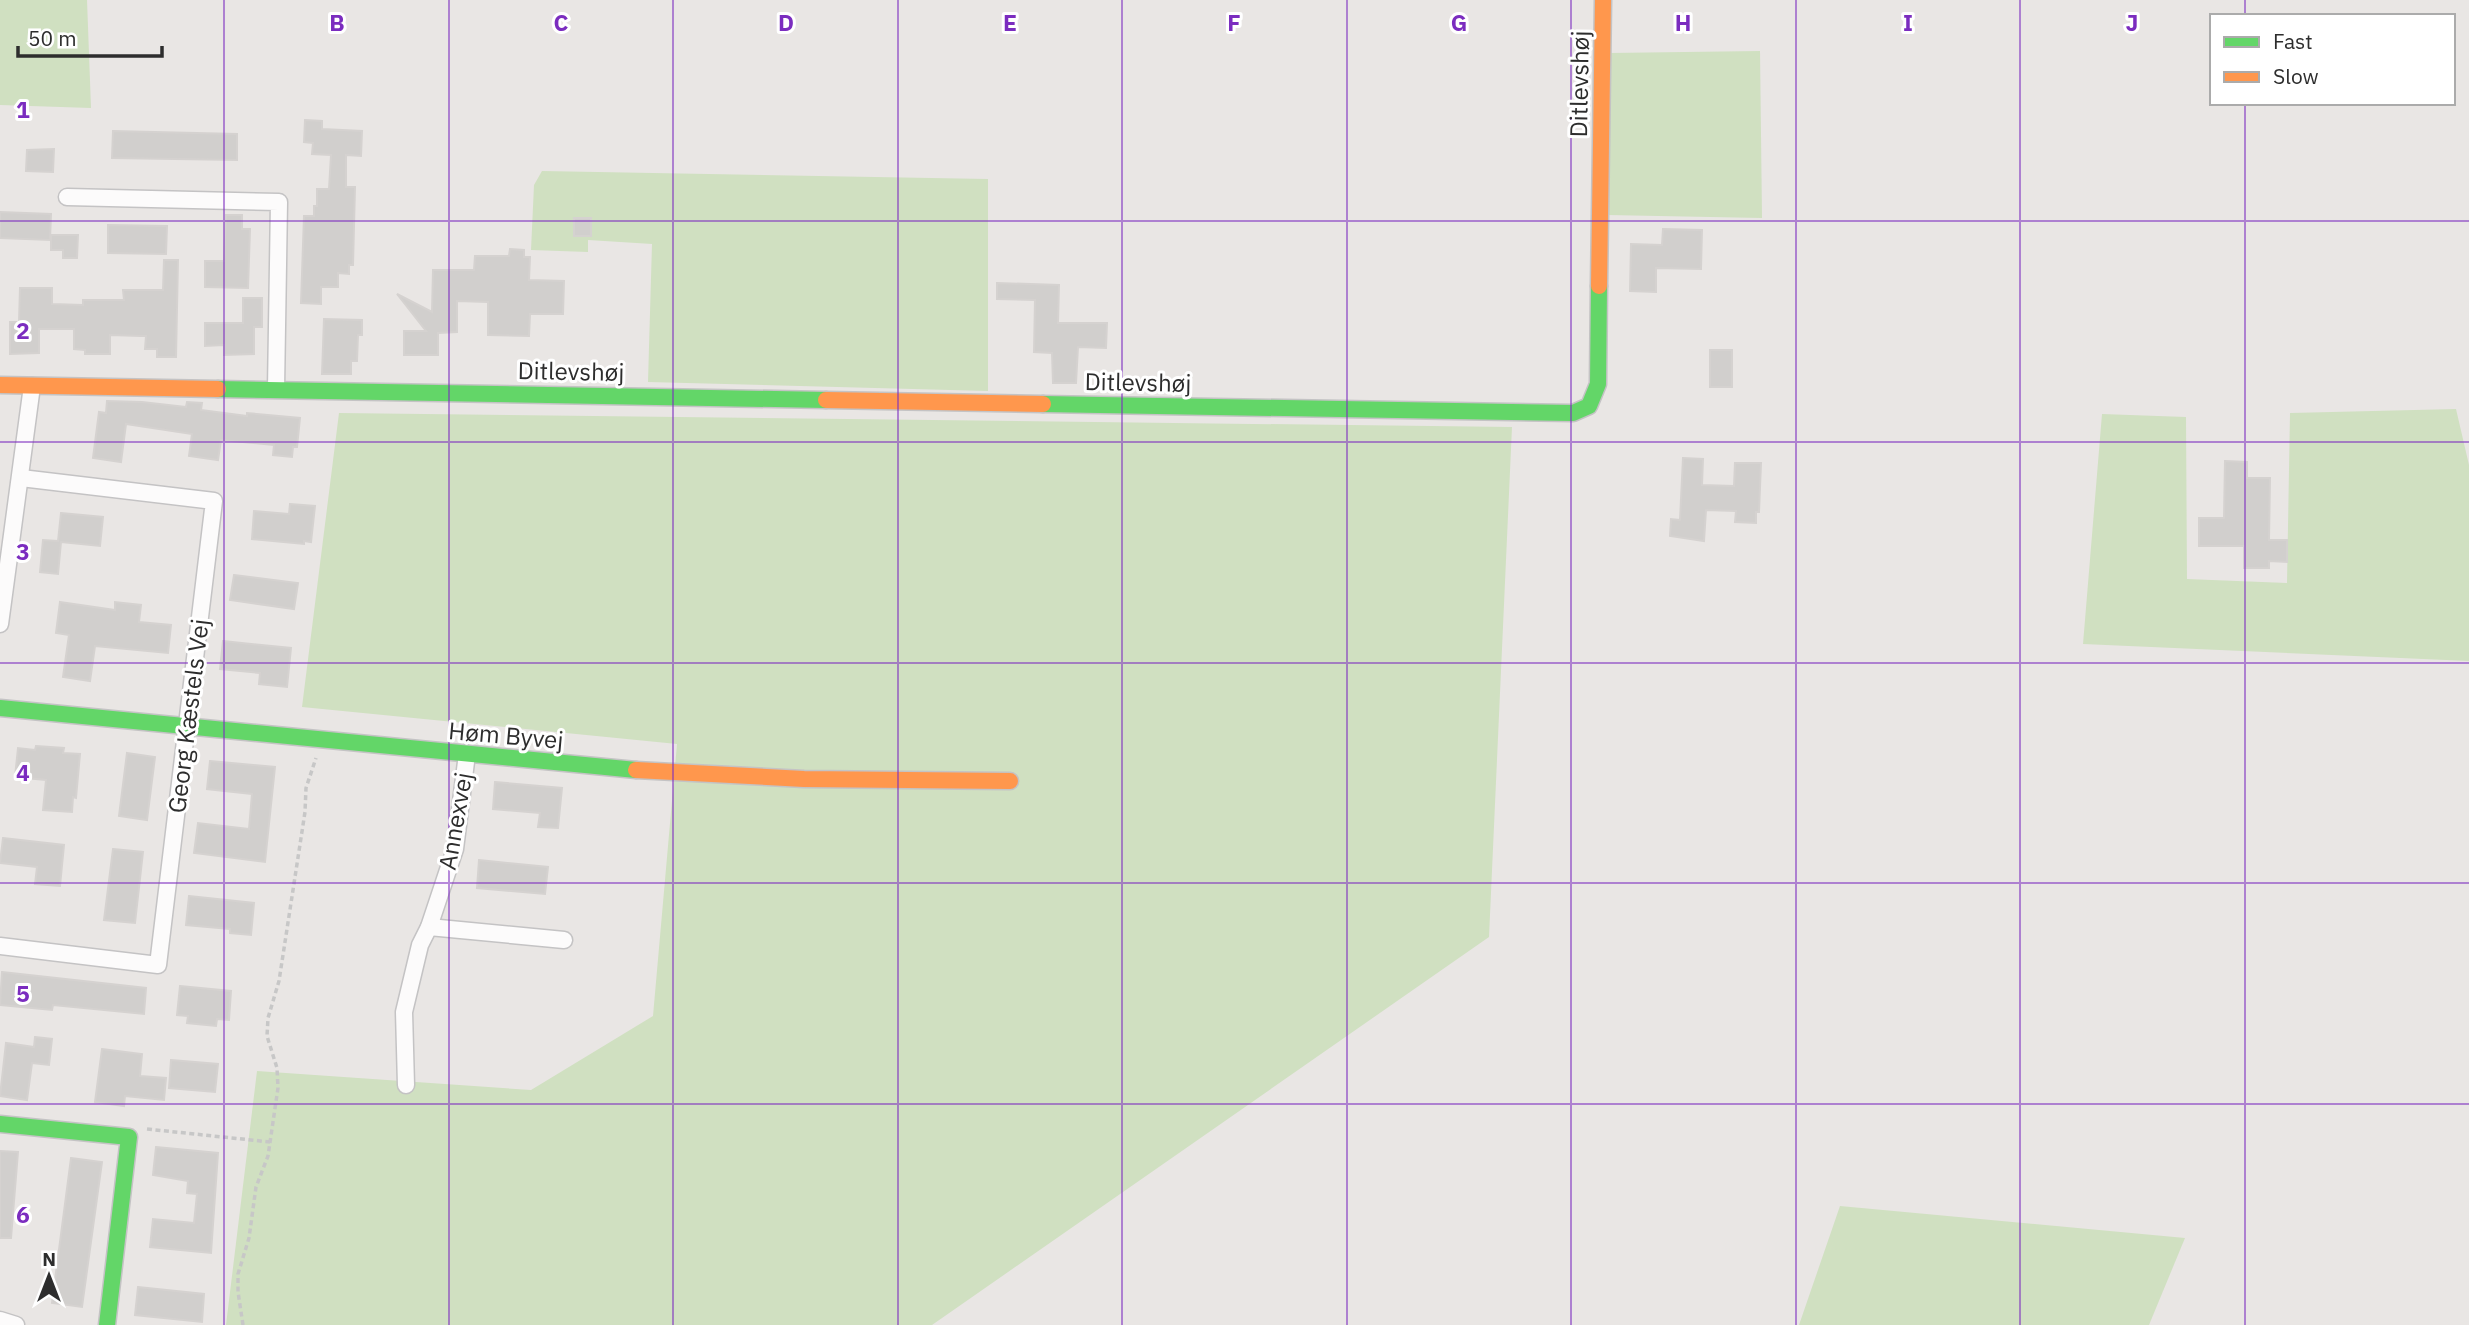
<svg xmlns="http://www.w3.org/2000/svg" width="2469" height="1325" font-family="'IBM Plex Sans',sans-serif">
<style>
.green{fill:#d0e0c1}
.building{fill:#d1cfcd;stroke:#d5d2d0;stroke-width:2}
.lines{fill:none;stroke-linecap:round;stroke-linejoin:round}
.street-casing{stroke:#c4c3c4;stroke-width:19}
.fast-casing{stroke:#c4c3c4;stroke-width:19}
.slow-casing{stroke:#c4c3c4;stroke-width:19}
.path{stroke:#c7c7c7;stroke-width:3.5;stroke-dasharray:5 3.5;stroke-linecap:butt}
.street{stroke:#fcfbfb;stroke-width:16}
.fast{stroke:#63d668;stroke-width:16}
.slow{stroke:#ff974d;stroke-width:16}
.grid{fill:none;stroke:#7b2cbf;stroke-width:2;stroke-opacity:0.55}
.labels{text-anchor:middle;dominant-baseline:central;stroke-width:6;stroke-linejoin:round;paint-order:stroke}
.street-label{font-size:24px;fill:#2d2d2d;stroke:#fff}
.grid-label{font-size:23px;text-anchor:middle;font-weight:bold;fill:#7b2cbf;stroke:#fff;stroke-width:6;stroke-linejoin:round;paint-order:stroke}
</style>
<rect width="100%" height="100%" fill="#e9e6e4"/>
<!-- green -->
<g class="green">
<path d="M0,0H87L91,108L0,105Z"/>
<path d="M1760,51L1762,218L1607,215L1609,53Z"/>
<path d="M542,171L988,179V391L648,382L652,244L588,240V252L531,250L534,185Z"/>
<path d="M2456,409L2469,465V661L2083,644L2102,414L2186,417L2187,579L2287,583L2290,413Z"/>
<path d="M339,413L1512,427L1489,937L932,1325H226L257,1071L531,1090L653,1016L677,744L302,707Z"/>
<path d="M1840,1206L2185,1238L2149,1325H1799Z"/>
</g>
<!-- building -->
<g class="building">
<path d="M305,120L322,121V129L362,131L361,156L346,155V187H355L353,265H349V274L338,273V287H321V304L301,303L304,216H314V206H317V189H329L331,155L312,154L313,143L304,142Z"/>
<path d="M113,131L237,134V160L112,158Z"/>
<path d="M54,149L53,172L26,171L27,150Z"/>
<path d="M0,212L51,214L50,240L0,238Z"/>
<path d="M226,215H242V229H250L248,288L205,287V261H224Z"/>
<rect x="574" y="218" width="17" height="18"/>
<path d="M108,225L167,226L166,254L108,253Z"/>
<path d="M1663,229L1702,230L1701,269L1656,268V292L1630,291L1631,244L1662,245Z"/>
<path d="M51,235H78L77,258H63V250H51Z"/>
<path d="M510,249L524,250V257H530L529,280L564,281L563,314H530L529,336L488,335V302L457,301V332L438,333V355H404V331H426L397,294L432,312L433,270H474L475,256H509Z"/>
<path d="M164,260H178L176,357H157V349H145L146,336H141L110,335V354H85V350L74,349V329H39V353L10,354V322H19L20,288H52V304L83,305V300H124L123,290H163Z"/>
<path d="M997,283L1059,285L1058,323H1107L1106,348L1078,347L1076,383H1053L1052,353L1034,352L1035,300L997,299Z"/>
<path d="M243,298H262V327H254V354L224,355V345L205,346V323H243Z"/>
<path d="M324,319L362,320V335H358L357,361H351V374H322Z"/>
<rect x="1710" y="350" width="22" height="37"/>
<path d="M107,401L142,402L186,407L187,402L202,403L201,410L247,416V413L300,418L297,447H293L292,457L273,455L274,445L221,440L218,460L189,456L192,434L126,424L121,462L93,458L99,412L106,413Z"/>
<path d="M1683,458L1703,459L1702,485L1734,486L1735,463H1761L1759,512H1756V523L1735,522L1736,511L1706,510L1704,541L1670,536L1671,519L1680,520Z"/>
<path d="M2225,461L2247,462V478H2270L2269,540H2287V562L2269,561V568H2244V546H2199V518H2224Z"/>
<path d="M290,504L315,506L311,542L304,541V544L252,539L254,511L289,514Z"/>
<path d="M61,513L103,517L100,546L61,542L58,574L40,572L43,540L58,541Z"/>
<path d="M234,575L298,583L294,609L230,600Z"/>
<path d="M60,602L115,610V602L141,605L139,622L171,625L168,653L95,646L90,681L63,677L69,635L56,633Z"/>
<path d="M223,641L291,648L287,687L259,684L260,673L220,669Z"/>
<path d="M36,746L64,748L63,753L80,754L76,798L73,797L72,812L43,810L46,780L15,777L18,748L35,750Z"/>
<path d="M127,753L155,757L147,820L119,816Z"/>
<path d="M210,761L275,767L265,862L194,853L198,823L249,829L252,794L207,789Z"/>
<path d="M495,782L562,788L558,828L538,827L540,813L493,809Z"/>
<path d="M3,838L64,845L60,886L35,884L37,867L0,863Z"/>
<path d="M113,849L143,852L135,923L104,920Z"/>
<path d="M479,860L548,867L545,894L477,888Z"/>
<path d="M189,896L254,903L251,935L230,933V929L186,925Z"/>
<path d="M2,972L146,988L144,1014L53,1005L52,1010L0,1005Z"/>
<path d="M180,986L231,991L229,1020L217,1019L216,1026L187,1023L188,1016L177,1015Z"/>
<path d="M35,1037L52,1039L49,1065L32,1063L27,1100L0,1096L6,1043L34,1047Z"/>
<path d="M102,1049L142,1054L140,1076L166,1078L164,1100L125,1096L124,1106L95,1102Z"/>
<path d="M171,1060L218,1064L215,1092L169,1088Z"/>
<path d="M156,1147L218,1153L211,1253L150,1247L153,1219L194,1223L197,1194L187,1193L188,1181L153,1175Z"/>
<path d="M0,1151L18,1152L11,1238H0Z"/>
<path d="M71,1158L102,1162L82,1307L52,1303Z"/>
<path d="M138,1287L204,1294L202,1322L135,1315Z"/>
</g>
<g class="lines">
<defs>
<g id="street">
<path d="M67,197L279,202L276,389"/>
<path d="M0,624L32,386"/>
<path d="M429,927L564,940"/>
<path d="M0,946L158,965L214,501L21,478"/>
<path d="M406,1085L404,1012L420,945L429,927L455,849L467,754"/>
<path d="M0,1320L16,1325"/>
</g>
<g id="fast">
<path d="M218,389L826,400"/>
<path d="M1043,404L1573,413L1589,406L1598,384L1599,286"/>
<path d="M0,708L636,770"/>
<path d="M0,1124L129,1137L107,1325"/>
</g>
<g id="slow">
<path d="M1599,286L1603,0"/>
<path d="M0,385L218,389"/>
<path d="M826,400L1043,404"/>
<path d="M636,770L804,779L1010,781"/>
</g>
</defs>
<!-- street casing -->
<use href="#street" class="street-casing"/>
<!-- fast casing -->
<use href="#fast" class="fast-casing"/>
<!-- slow casing -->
<use href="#slow" class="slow-casing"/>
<!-- path -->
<g class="path">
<path d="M147,1129L270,1142"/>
<path d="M243,1325L238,1292V1274L249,1238L256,1187L268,1156L278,1088L277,1068L267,1036L268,1018L279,981L305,812L306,788L316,758"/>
</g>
<!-- street -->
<use href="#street" class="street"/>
<!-- fast -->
<use href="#fast" class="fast"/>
<!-- slow -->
<use href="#slow" class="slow"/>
</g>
<!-- grid -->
<path class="grid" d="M224,0V1325M449,0V1325M673,0V1325M898,0V1325M1122,0V1325M1347,0V1325M1571,0V1325M1796,0V1325M2020,0V1325M2245,0V16M2245,103V1325M0,221H2469M0,442H2469M0,663H2469M0,883H2469M0,1104H2469"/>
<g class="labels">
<!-- street labels -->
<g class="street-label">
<text transform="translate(1579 84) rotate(-89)">Ditlevshøj</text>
<text transform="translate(571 371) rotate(1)">Ditlevshøj</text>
<text transform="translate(1138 382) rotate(1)">Ditlevshøj</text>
<text transform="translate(188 716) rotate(-83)">Georg Kæstels Vej</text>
<text transform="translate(506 735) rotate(5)">Høm Byvej</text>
<text transform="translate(455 821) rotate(-80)">Annexvej</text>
</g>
</g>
<g class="grid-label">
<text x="337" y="31">B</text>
<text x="561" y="31">C</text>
<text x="786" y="31">D</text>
<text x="1010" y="31">E</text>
<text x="1234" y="31">F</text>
<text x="1459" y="31">G</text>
<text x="1683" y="31">H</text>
<text x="1908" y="31">I</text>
<text x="2132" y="31">J</text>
<text x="23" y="118">1</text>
<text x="23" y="339">2</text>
<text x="23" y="560">3</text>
<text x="23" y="781">4</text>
<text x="23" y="1002">5</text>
<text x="23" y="1223">6</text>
</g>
<!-- legend -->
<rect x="2210" y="14" width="245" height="91" fill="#ffffff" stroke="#ababab" stroke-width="2"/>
<rect x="2224" y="37" width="35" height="10" fill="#63d668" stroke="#ababab" stroke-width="2"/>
<text x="2273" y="49" font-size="21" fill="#2d2d2d">Fast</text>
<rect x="2224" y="72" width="35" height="10" fill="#ff974d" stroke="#ababab" stroke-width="2"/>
<text x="2273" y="84" font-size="21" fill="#2d2d2d">Slow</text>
<!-- north arrow -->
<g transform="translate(49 1276)" stroke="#ffffff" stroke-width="5" paint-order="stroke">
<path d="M0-5L12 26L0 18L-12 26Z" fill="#2d2d2d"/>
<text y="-10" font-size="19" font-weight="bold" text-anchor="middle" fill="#2d2d2d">N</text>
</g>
<!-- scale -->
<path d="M18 46v10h144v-10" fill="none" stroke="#2d2d2d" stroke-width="3.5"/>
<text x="28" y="46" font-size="21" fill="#2d2d2d" stroke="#ffffff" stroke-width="5" paint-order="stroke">50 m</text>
</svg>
